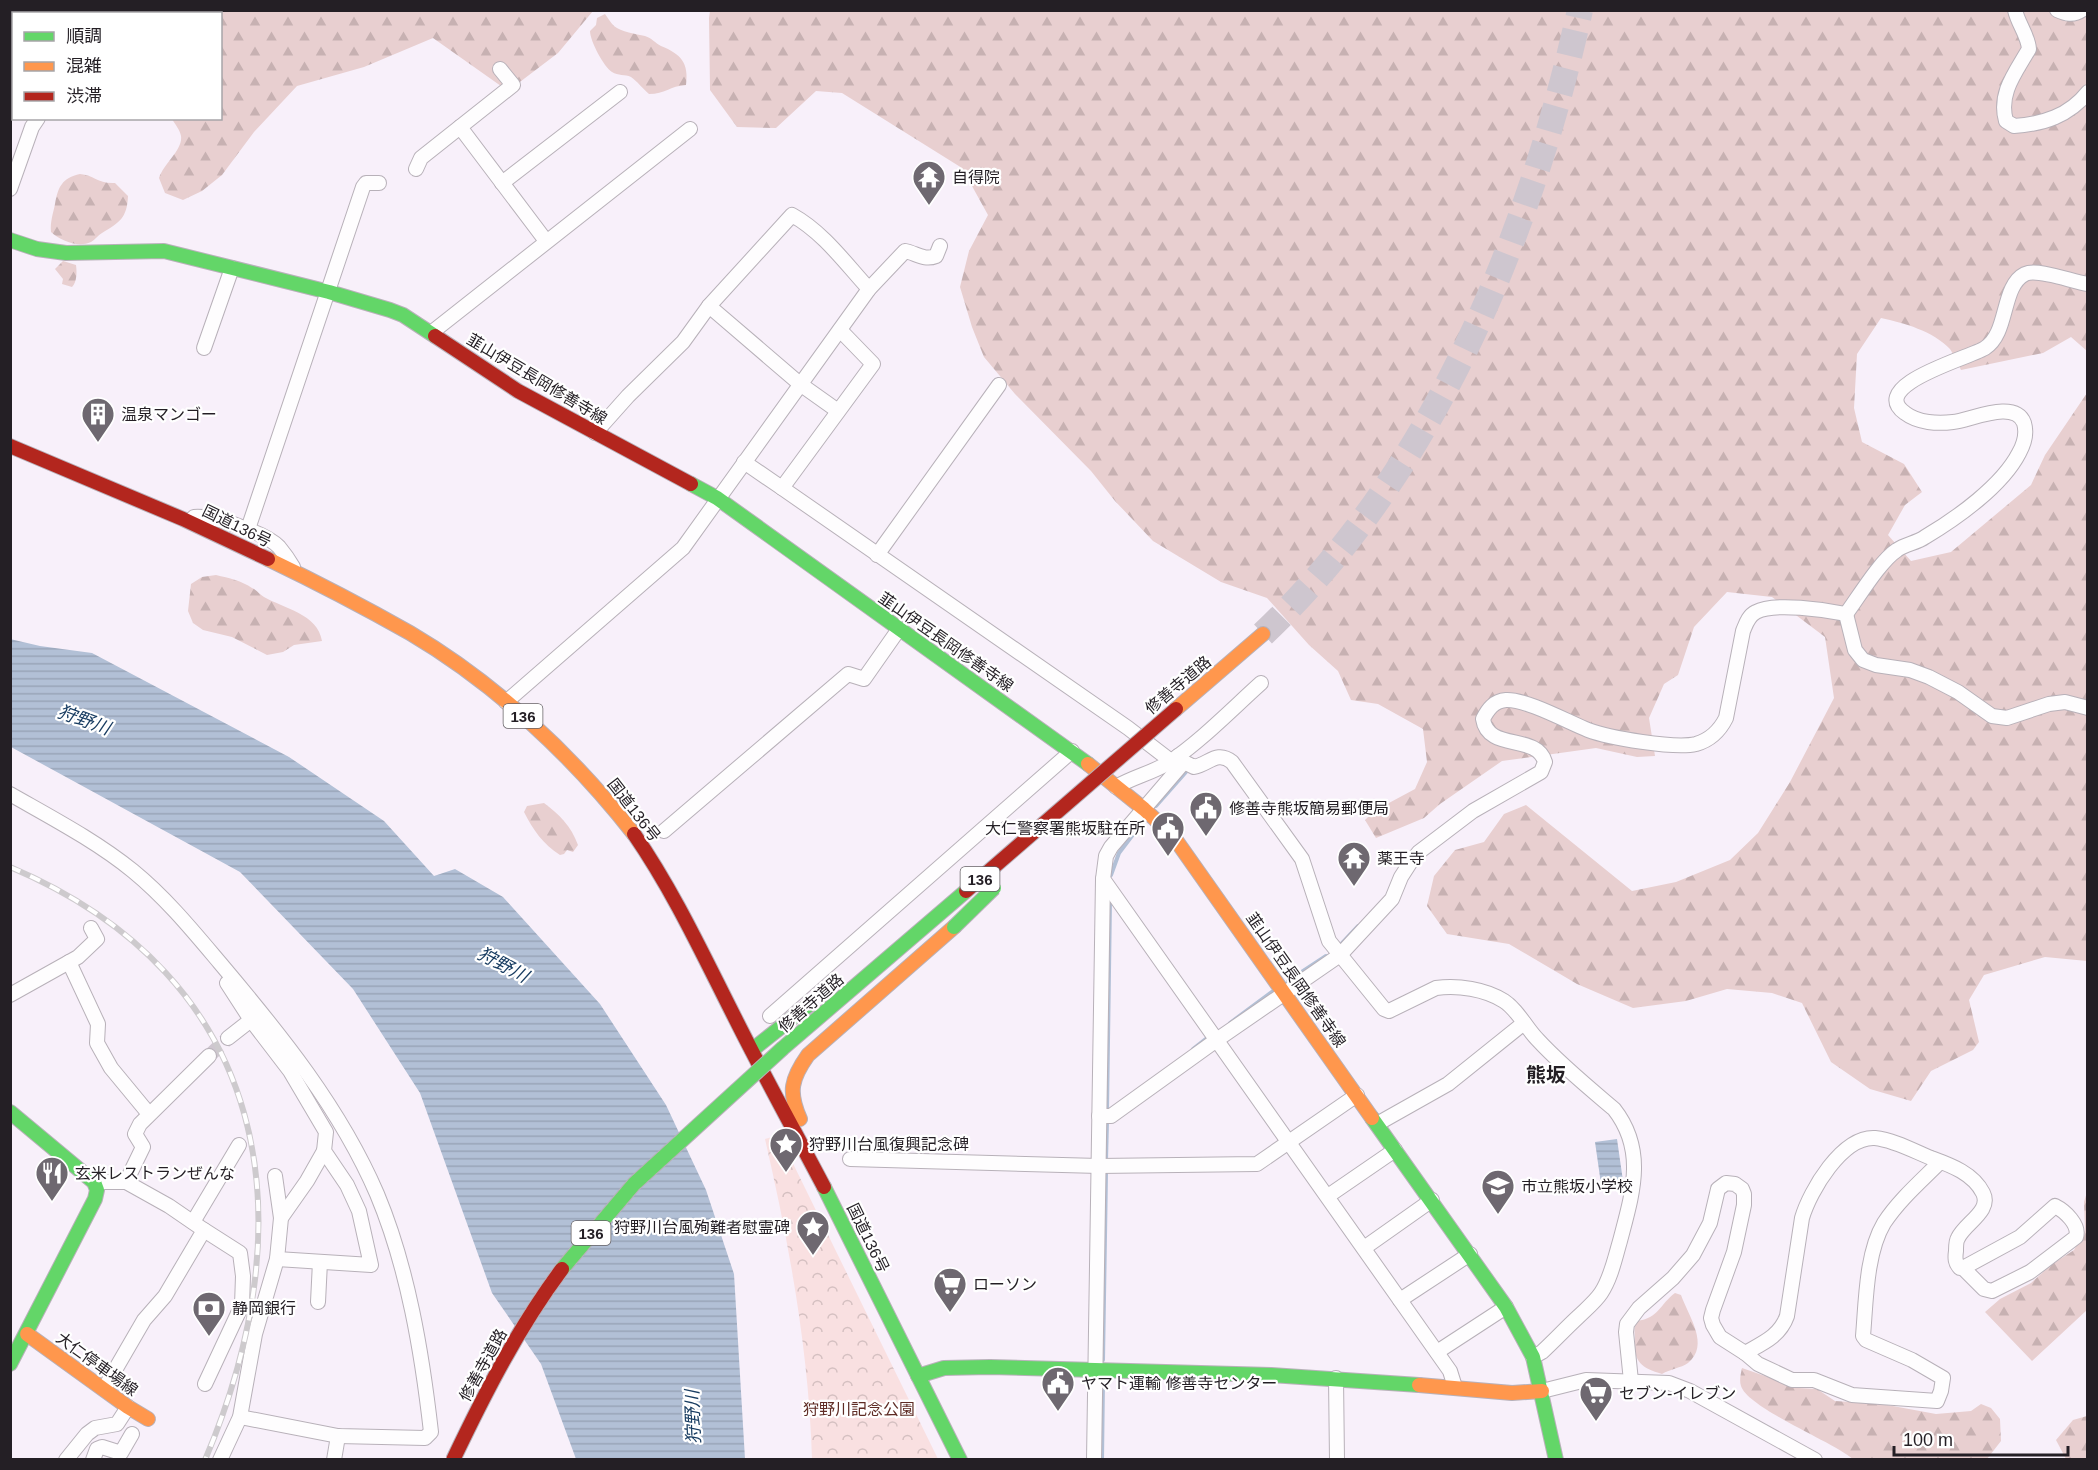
<svg xmlns="http://www.w3.org/2000/svg" width="2098" height="1470" font-family="Arial,'Noto Sans JP',sans-serif">
<style>
.forest{fill:url(#forest-firs)}
.park{fill:url(#park-crowns)}
.water{fill:url(#water-rules)}
.lines{fill:none;stroke-linecap:round;stroke-linejoin:round}
.stream{stroke:#b2c0d6;stroke-width:4}
.street-tunnel{stroke:#cec6cf;stroke-width:14;stroke-dasharray:14 7;stroke-linecap:butt}
.highway-tunnel{stroke:#cec6cf;stroke-width:26;stroke-dasharray:26 13;stroke-linecap:butt}
.street-casing{stroke:#b8b1b9;stroke-width:16}
.fast-casing{stroke:#b8b1b9;stroke-width:16}
.slow-casing{stroke:#b8b1b9;stroke-width:16}
.jam-casing{stroke:#b8b1b9;stroke-width:16}
.street{stroke:#fefdfe;stroke-width:14}
.fast{stroke:#63d668;stroke-width:14}
.slow{stroke:#ff974d;stroke-width:14}
.jam{stroke:#b3261e;stroke-width:14}
.rail-casing{stroke:#cdcacd;stroke-width:6}
.rail{stroke:#fff;stroke-width:4;stroke-dasharray:11;stroke-linecap:butt}
.fast-bridge-casing{stroke:#b8b1b9;stroke-width:16;stroke-linecap:butt}
.jam-bridge-casing{stroke:#b8b1b9;stroke-width:16;stroke-linecap:butt}
.fast-bridge{stroke:#63d668;stroke-width:14}
.jam-bridge{stroke:#b3261e;stroke-width:14}
.labels{text-anchor:middle;dominant-baseline:central;stroke-width:4.5;stroke-linejoin:round;paint-order:stroke}
.shield{fill:#fff;stroke:#666266;stroke-width:1.5}
.shield-label{font-size:15px;font-weight:bold;fill:#241f25}
.poi-label{font-size:16px;fill:#241f25;stroke:#fff;text-anchor:start}
.street-label{font-size:16px;fill:#241f25;stroke:#fff}
.park-label{font-size:16px;fill:#5f2c25;stroke:#fff}
.water-label{font-size:18px;font-style:italic;fill:#193d62;stroke:#fff}
.quarter-label{font-size:20px;font-weight:bold;fill:#241f25;stroke:#fff}
</style>
<defs>
<pattern id="forest-firs" width="22" height="20" patternUnits="userSpaceOnUse" patternTransform="scale(1.5)"><rect width="22" height="20" fill="#e8cfd0"/><path d="M5 1l3.5 6h-7zM16 11l3.5 6h-7z" fill="#c7b1b2"/></pattern>
<pattern id="park-crowns" width="20" height="18" patternUnits="userSpaceOnUse" patternTransform="scale(1.5)"><rect width="20" height="18" fill="#f9e0e1"/><path d="M2 6a3 3 0 1 1 6 0M12 15a3 3 0 1 1 6 0" fill="none" stroke="#d5c0c1"/></pattern>
<pattern id="water-rules" width="6" height="5" patternUnits="userSpaceOnUse" patternTransform="scale(1.5)"><rect width="6" height="5" fill="#b2c0d6"/><path d="M0 2.5h6" fill="none" stroke="#99a5b8"/></pattern>
</defs>
<rect width="100%" height="100%" fill="#f8f0fa"/>
<!-- forest -->
<g class="forest">
<path d="M109,11H593L558,53L508,91L433,38L364,67L297,86L254,132L222,175L202,191L183,200L165,193L159,178C164,163 183,150 181,136C180,130 175,124 172,119L220,118V14H111Z"/>
<path d="M710,11H2087V351L2071,337L2043,353L1961,370C1958,364 1954,355 1950,349C1933,331 1904,323 1881,318L1857,354L1854,408L1862,442L1904,464L1922,492L1905,505L1888,535L1911,561L1951,552L2031,485L2045,455L2087,393V961L2045,957L1984,975L1969,1000L1979,1042L1973,1050L1931,1071L1911,1101L1870,1089L1831,1062L1802,1003L1772,993L1727,989L1686,1001L1633,1008L1577,984L1509,944L1447,934L1427,906L1434,876L1455,850L1484,842L1504,814L1526,805L1632,891L1676,882L1730,860L1758,833L1790,782L1834,698L1825,637L1772,597L1727,592L1694,627L1678,675L1664,684L1649,718L1655,756L1637,757L1596,748L1502,761L1440,804L1424,818L1376,838L1365,820L1374,811L1415,789L1427,762L1423,729L1378,704L1351,700L1338,671L1309,645L1267,598L1221,582L1153,541L1115,501L1091,471L1015,394L984,357L972,327L960,287L969,251L988,215L962,168L842,93L816,91L776,128L737,127L710,90L709,18Z"/>
<path d="M605,14C608,18 611,23 614,26C621,32 636,34 645,36C652,38 655,43 661,46C681,54 689,63 686,85C670,86 665,94 649,94C643,89 637,81 631,77C625,74 618,76 612,72C604,67 590,41 590,31L596,25L597,18Z"/>
<path d="M80,174C94,175 98,184 115,183L128,196C127,218 120,222 102,233C98,235 95,240 91,242C78,248 61,241 51,232C50,222 53,214 55,204C58,187 62,178 80,174Z"/>
<path d="M63,261L76,265C77,272 77,282 72,287L62,284L63,279L55,269Z"/>
<path d="M216,575C229,578 242,581 252,588C257,590 260,595 264,597C283,608 318,614 322,641L294,645L283,652L267,655L232,637L203,630L193,623L188,611L191,584L202,577Z"/>
<path d="M544,803C560,815 571,826 578,845L573,852L567,850L564,854L560,855C543,844 533,830 524,812L527,806Z"/>
<path d="M2087,1192V1310L2032,1361L1985,1312L2000,1299L2031,1283L2051,1265L2074,1250L2085,1230L2084,1202Z"/>
<path d="M1675,1293L1681,1295C1689,1317 1710,1345 1688,1363C1681,1368 1670,1369 1662,1374C1642,1368 1633,1362 1635,1340C1635,1331 1633,1329 1637,1321C1659,1318 1660,1304 1675,1293Z"/>
<path d="M1742,1368L1799,1388L1817,1389L1835,1401L1882,1404L1936,1414L1971,1411L1981,1404L1991,1408L2000,1419L2001,1441L1987,1459H1853C1831,1441 1748,1408 1741,1386C1739,1380 1741,1373 1742,1368Z"/>
<path d="M2087,1416V1459H2066L2056,1440L2073,1420Z"/>
</g>
<!-- park -->
<path class="park" d="M779,1135L938,1459H812C809,1352 789,1243 765,1139Z"/>
<!-- water -->
<g class="water">
<path d="M10,639L40,646L92,653L289,757L384,821L434,876L455,869L503,897L600,1004L666,1105L706,1190L734,1274L745,1459H576L541,1364L492,1293L420,1093L353,989L240,872L11,747Z"/>
<path d="M1617,1139L1623,1181L1601,1184L1595,1142Z"/>
</g>
<g class="lines">
<!-- stream -->
<g class="stream">
<path d="M1156,806L1186,772"/>
<path d="M1111,875L1119,853L1144,820"/>
<path d="M1342,943L1358,926"/>
<path d="M1288,981L1326,956"/>
<path d="M1230,1023L1273,991"/>
<path d="M1193,1049L1207,1038"/>
<path d="M1107,1111L1110,902"/>
<path d="M1106,1160L1107,1122"/>
<path d="M1103,1360L1106,1174"/>
<path d="M1102,1460L1103,1381"/>
</g>
<!-- street-tunnel -->
<path class="street-tunnel" d="M209,1056L228,1038"/>
<!-- highway-tunnel -->
<path class="highway-tunnel" d="M1263,634C1434,472 1530,236 1580,10"/>
<defs>
<g id="street">
<path d="M69,10L70,14"/>
<path d="M2015,10C2018,24 2028,35 2029,49C2016,72 1998,93 2006,121L2014,126C2043,124 2069,116 2088,92"/>
<path d="M2057,10C2066,14 2073,16 2082,10"/>
<path d="M460,127L546,241"/>
<path d="M416,169L421,158L426,154L513,85L500,69"/>
<path d="M502,183L620,92"/>
<path d="M10,189L32,127L38,118"/>
<path d="M709,306L800,384L838,411"/>
<path d="M840,330L873,364L782,488L1128,728L1171,761"/>
<path d="M431,333L690,129"/>
<path d="M204,348L232,268"/>
<path d="M595,433L628,396L683,342L709,306L792,215C823,232 846,264 869,289"/>
<path d="M744,462L782,488"/>
<path d="M194,517C213,515 266,533 279,547C284,553 289,560 293,567"/>
<path d="M248,529L363,187L366,183H379"/>
<path d="M877,555L999,385"/>
<path d="M1846,614C1858,598 1880,561 1897,550C1905,544 1917,543 1925,537C1957,518 2002,486 2019,453C2024,444 2027,433 2024,423C2015,399 1971,420 1953,422C1938,424 1918,423 1905,413C1866,385 1972,357 1985,348C2009,333 2001,286 2025,274C2038,268 2073,282 2088,284"/>
<path d="M1846,614L1855,650L1863,660L1876,665L1910,670L1929,677L1958,692L1992,716L2007,718L2049,704L2065,702L2088,708"/>
<path d="M506,702L683,548L869,289L905,251C916,253 924,261 936,256L940,246"/>
<path d="M1178,756L1184,762L1194,767C1209,764 1217,750 1232,762L1302,859L1329,941L1384,1009L1389,1011L1436,988C1458,985 1485,989 1504,1001C1518,1010 1526,1028 1538,1040C1561,1065 1588,1087 1614,1109C1647,1151 1632,1195 1620,1241C1615,1258 1611,1278 1601,1293C1595,1302 1586,1309 1578,1317C1566,1328 1554,1341 1542,1352L1533,1357"/>
<path d="M1116,787C1133,777 1152,773 1168,763C1200,742 1232,709 1261,683"/>
<path d="M10,794C52,818 96,841 133,871C166,898 193,931 220,963C280,1034 340,1108 377,1194C408,1268 422,1353 431,1432L425,1438L338,1436L240,1417"/>
<path d="M664,831L848,674L864,679L899,629"/>
<path d="M1103,879L1450,1371L1455,1387"/>
<path d="M69,962L98,1024L97,1043L111,1068L149,1114"/>
<path d="M227,983L251,1020L228,1038"/>
<path d="M10,995L78,957L97,939L91,928"/>
<path d="M770,1016L1072,751"/>
<path d="M251,1020L290,1071L326,1132L324,1151L347,1185L359,1211L371,1265L277,1259"/>
<path d="M1099,1116H1111L1218,1039L1340,955L1392,899L1401,877L1410,863L1419,852L1473,811L1541,772L1545,762C1537,733 1488,752 1483,719C1488,709 1494,701 1506,700C1526,699 1568,722 1588,730C1609,738 1675,749 1696,744C1710,740 1720,730 1726,718L1743,631C1746,624 1748,616 1756,612C1774,602 1826,610 1846,614"/>
<path d="M1377,1124L1448,1084L1524,1023"/>
<path d="M850,1159L1099,1166L1257,1164L1357,1095"/>
<path d="M275,1176L281,1218"/>
<path d="M94,1182H126L143,1147L135,1134L140,1124L209,1056"/>
<path d="M1328,1196L1395,1150"/>
<path d="M193,1222L239,1145"/>
<path d="M204,1230L240,1253L243,1276L242,1305L205,1384"/>
<path d="M1364,1248L1432,1200"/>
<path d="M1400,1300L1470,1254"/>
<path d="M318,1302L320,1262"/>
<path d="M1437,1352L1506,1307"/>
<path d="M1745,1353C1763,1343 1780,1336 1787,1316L1802,1218C1810,1191 1842,1136 1875,1138C1894,1140 1914,1151 1931,1158C1950,1165 1973,1173 1983,1193C1992,1211 1965,1223 1958,1238C1956,1241 1956,1247 1956,1251C1955,1258 1955,1263 1960,1268H1963L2020,1237L2055,1206C2065,1211 2080,1225 2076,1237L2030,1272L1992,1291L1984,1289L1963,1268"/>
<path d="M1336,1378L1337,1460"/>
<path d="M1631,1381L1626,1332L1627,1324L1639,1308L1673,1278L1693,1255L1710,1223L1718,1189L1726,1183L1735,1184L1742,1189L1744,1194V1205L1734,1252L1713,1310L1711,1318L1713,1325L1720,1337L1745,1353L1758,1364L1792,1380H1814L1852,1395L1937,1401L1941,1391L1943,1378L1912,1360L1866,1340L1863,1336C1866,1302 1866,1253 1884,1223C1899,1200 1921,1181 1940,1162"/>
<path d="M104,1389L144,1320L165,1296L204,1230L169,1206L126,1182"/>
<path d="M1542,1391L1586,1380L1669,1383L1690,1391L1815,1460"/>
<path d="M66,1460L87,1434L95,1428L117,1424L128,1407"/>
<path d="M93,1460L97,1449L102,1447L121,1453L132,1434"/>
<path d="M220,1460L240,1417L255,1334L277,1259L281,1218L307,1181L324,1151"/>
<path d="M334,1460L338,1436"/>
<path d="M1094,1460L1103,879L1106,856L1111,847L1184,762"/>
</g>
<g id="fast">
<path d="M10,240L37,249L66,253L164,251L329,292L390,310L403,315L435,336"/>
<path d="M691,484L717,498L1088,764"/>
<path d="M752,1050L810,1004"/>
<path d="M10,1112L94,1182L97,1190L95,1199L10,1364"/>
<path d="M1372,1118L1506,1307L1533,1357L1556,1460"/>
<path d="M824,1187L960,1460"/>
<path d="M918,1376L944,1368L990,1367L1271,1375L1419,1385"/>
</g>
<g id="slow">
<path d="M268,559C316,582 364,607 410,633C495,683 573,756 634,834"/>
<path d="M1176,709L1263,634"/>
<path d="M1088,764L1144,809L1173,836L1372,1118"/>
<path d="M800,1119C788,1092 791,1079 808,1055L954,927"/>
<path d="M27,1334L128,1407L148,1419"/>
<path d="M1419,1385L1512,1393L1542,1391"/>
</g>
<g id="jam">
<path d="M435,336L518,391L691,484"/>
<path d="M10,446L183,519L268,559"/>
<path d="M634,834C674,892 703,955 735,1018C763,1074 794,1130 824,1187"/>
</g>
</defs>
<!-- street casing -->
<use href="#street" class="street-casing"/>
<!-- fast casing -->
<use href="#fast" class="fast-casing"/>
<!-- slow casing -->
<use href="#slow" class="slow-casing"/>
<!-- jam casing -->
<use href="#jam" class="jam-casing"/>
<!-- street -->
<use href="#street" class="street"/>
<!-- fast -->
<use href="#fast" class="fast"/>
<!-- slow -->
<use href="#slow" class="slow"/>
<!-- jam -->
<use href="#jam" class="jam"/>
<defs>
<path id="rail" d="M10,867C272,978 308,1218 205,1460"/>
</defs>
<!-- rail casing -->
<use href="#rail" class="rail-casing"/>
<!-- rail -->
<use href="#rail" class="rail"/>
<defs>
<g id="fast-bridge">
<path d="M954,927L994,888"/>
<path d="M562,1269L634,1184L783,1048L966,891"/>
</g>
<g id="jam-bridge">
<path d="M966,891L1176,709"/>
<path d="M453,1460C485,1393 518,1328 562,1269"/>
</g>
</defs>
<!-- fast-bridge casing -->
<use href="#fast-bridge" class="fast-bridge-casing"/>
<!-- jam-bridge casing -->
<use href="#jam-bridge" class="jam-bridge-casing"/>
<!-- fast-bridge -->
<use href="#fast-bridge" class="fast-bridge"/>
<!-- jam-bridge -->
<use href="#jam-bridge" class="jam-bridge"/>
</g>
<!-- icons -->
<defs>
<symbol id="temple-pin" viewBox="-11 -11 22 30"><path d="M0 17L-7.5 6A9.5 9.5 0 1 1 7.5 6Z" fill="#6e6870" stroke="#fff"/><path d="M0-6L5-2H3V0L6.5 2.5H4V6H1.5V3h-3V6H-4V2.5H-6.5L-3 0V-2H-5Z" fill="#fff"/></symbol>
<symbol id="building-pin" viewBox="-11 -11 22 30"><path d="M0 17L-7.5 6A9.5 9.5 0 1 1 7.5 6Z" fill="#6e6870" stroke="#fff"/><path d="M-4-6H4V6H1V3H-1V6H-4ZM-2.5-4.3h1.7v1.8h-1.7ZM.8-4.3h1.7v1.8H.8ZM-2.5-1h1.7V.8h-1.7ZM.8-1h1.7V.8H.8Z" fill="#fff"/></symbol>
<symbol id="civic-pin" viewBox="-11 -11 22 30"><path d="M0 17L-7.5 6A9.5 9.5 0 1 1 7.5 6Z" fill="#6e6870" stroke="#fff"/><path d="M-.6-6.5H3V-4.5H.6V-3L4-1V1h2V6H-6V1h2V-1L-.6-3ZM-1.2 2.5V6h2.4V2.5Z" fill="#fff"/></symbol>
<symbol id="sight-pin" viewBox="-11 -11 22 30"><path d="M0 17L-7.5 6A9.5 9.5 0 1 1 7.5 6Z" fill="#6e6870" stroke="#fff"/><path d="M0-6L1.8-2.2L6-1.7L2.9 1.2L3.7 5.4L0 3.3L-3.7 5.4L-2.9 1.2L-6-1.7L-1.8-2.2Z" fill="#fff"/></symbol>
<symbol id="restaurant-pin" viewBox="-11 -11 22 30"><path d="M0 17L-7.5 6A9.5 9.5 0 1 1 7.5 6Z" fill="#6e6870" stroke="#fff"/><path d="M-5-6h1v4h1v-4h1v4h1v-4h1v5L-1.5 .5V6h-2V.5L-5-1ZM5-6V6H3V1.5H1.5Q1.5-4 5-6Z" fill="#fff"/></symbol>
<symbol id="school-pin" viewBox="-11 -11 22 30"><path d="M0 17L-7.5 6A9.5 9.5 0 1 1 7.5 6Z" fill="#6e6870" stroke="#fff"/><path d="M0-5L7-2L0 1L-7-2ZM-4 1L0 2.5L4 1V4Q0 6-4 4Z" fill="#fff"/></symbol>
<symbol id="supermarket-pin" viewBox="-11 -11 22 30"><path d="M0 17L-7.5 6A9.5 9.5 0 1 1 7.5 6Z" fill="#6e6870" stroke="#fff"/><path d="M-6-5.5h2.5l.6 2H6L4.5 2H-2.5L-4.4-4H-6ZM-1.5 3.2a1.3 1.3 0 1 0 .1 0ZM3 3.2a1.3 1.3 0 1 0 .1 0Z" fill="#fff"/></symbol>
<symbol id="bank-pin" viewBox="-11 -11 22 30"><path d="M0 17L-7.5 6A9.5 9.5 0 1 1 7.5 6Z" fill="#6e6870" stroke="#fff"/><path d="M-6-4H6V4H-6ZM0-2.3a2.3 2.3 0 1 0 0 4.6a2.3 2.3 0 1 0 0-4.6Z" fill="#fff"/></symbol>
</defs>
<g fill-rule="evenodd">
<use href="#temple-pin" x="910" y="158" width="38" height="52"/>
<use href="#building-pin" x="79" y="395" width="38" height="52"/>
<use href="#civic-pin" x="1187" y="789" width="38" height="52"/>
<use href="#civic-pin" x="1149" y="809" width="38" height="52"/>
<use href="#temple-pin" x="1335" y="839" width="38" height="52"/>
<use href="#sight-pin" x="767" y="1125" width="38" height="52"/>
<use href="#restaurant-pin" x="33" y="1154" width="38" height="52"/>
<use href="#school-pin" x="1479" y="1167" width="38" height="52"/>
<use href="#sight-pin" x="794" y="1208" width="38" height="52"/>
<use href="#supermarket-pin" x="931" y="1265" width="38" height="52"/>
<use href="#bank-pin" x="190" y="1289" width="38" height="52"/>
<use href="#civic-pin" x="1039" y="1364" width="38" height="52"/>
<use href="#supermarket-pin" x="1577" y="1374" width="38" height="52"/>
</g>
<g class="labels">
<!-- shield labels -->
<g class="shield">
<rect x="503.5" y="704" width="39" height="24" rx="4.5"/>
<rect x="960.5" y="867" width="39" height="24" rx="4.5"/>
<rect x="571.5" y="1221" width="39" height="24" rx="4.5"/>
</g>
<g class="shield-label">
<text x="523" y="716">136</text>
<text x="980" y="879">136</text>
<text x="591" y="1233">136</text>
</g>
<!-- poi labels -->
<g class="poi-label">
<text x="952" y="177">自得院</text>
<text x="121" y="414">温泉マンゴー</text>
<text x="1229" y="808">修善寺熊坂簡易郵便局</text>
<text x="1145" y="828" text-anchor="end">大仁警察署熊坂駐在所</text>
<text x="1377" y="858">薬王寺</text>
<text x="809" y="1144">狩野川台風復興記念碑</text>
<text x="75" y="1173">玄米レストランぜんな</text>
<text x="1521" y="1186">市立熊坂小学校</text>
<text x="790" y="1227" text-anchor="end">狩野川台風殉難者慰霊碑</text>
<text x="973" y="1284">ローソン</text>
<text x="232" y="1308">静岡銀行</text>
<text x="1081" y="1383">ヤマト運輸 修善寺センター</text>
<text x="1619" y="1393">セブン-イレブン</text>
</g>
<!-- street labels -->
<g class="street-label">
<text transform="translate(537 379) rotate(31)">韮山伊豆長岡修善寺線</text>
<text transform="translate(237 526) rotate(26)">国道136号</text>
<text transform="translate(946 642) rotate(35)">韮山伊豆長岡修善寺線</text>
<text transform="translate(1178 685) rotate(-40)">修善寺道路</text>
<text transform="translate(634 810) rotate(52)">国道136号</text>
<text transform="translate(1296 980) rotate(55)">韮山伊豆長岡修善寺線</text>
<text transform="translate(811 1003) rotate(-41)">修善寺道路</text>
<text transform="translate(868 1238) rotate(64)">国道136号</text>
<text transform="translate(97 1364) rotate(36)">大仁停車場線</text>
<text transform="translate(483 1365) rotate(-61)">修善寺道路</text>
</g>
<!-- park labels -->
<g class="park-label">
<text x="859" y="1409">狩野川記念公園</text>
</g>
<!-- water labels -->
<g class="water-label">
<text transform="translate(84 720) rotate(20)">狩野川</text>
<text transform="translate(503 965) rotate(28)">狩野川</text>
<text transform="translate(693 1417) rotate(-92)">狩野川</text>
</g>
<!-- quarter labels -->
<g class="quarter-label">
<text x="1546" y="1075">熊坂</text>
</g>
</g>
<!-- border -->
<rect width="2098" height="1470" fill="none" stroke="#241f25" stroke-width="24"/>
<!-- legend -->
<rect x="12" y="12" width="210" height="108" fill="#ffffff" stroke="#a7a5a8" stroke-width="1.5"/>
<rect x="24" y="32" width="30" height="9" fill="#63d668" stroke="#a7a5a8" stroke-width="1.5"/>
<text x="66" y="42" font-size="18" fill="#241f25">順調</text>
<rect x="24" y="62" width="30" height="9" fill="#ff974d" stroke="#a7a5a8" stroke-width="1.5"/>
<text x="66" y="72" font-size="18" fill="#241f25">混雑</text>
<rect x="24" y="92" width="30" height="9" fill="#b3261e" stroke="#a7a5a8" stroke-width="1.5"/>
<text x="66" y="102" font-size="18" fill="#241f25">渋滞</text>
<!-- scale -->
<path d="M1894 1446v9h174v-9" fill="none" stroke="#241f25" stroke-width="3"/>
<text x="1903" y="1446" font-size="18" fill="#241f25" stroke="#ffffff" stroke-width="4.5" paint-order="stroke">100 m</text>
</svg>
